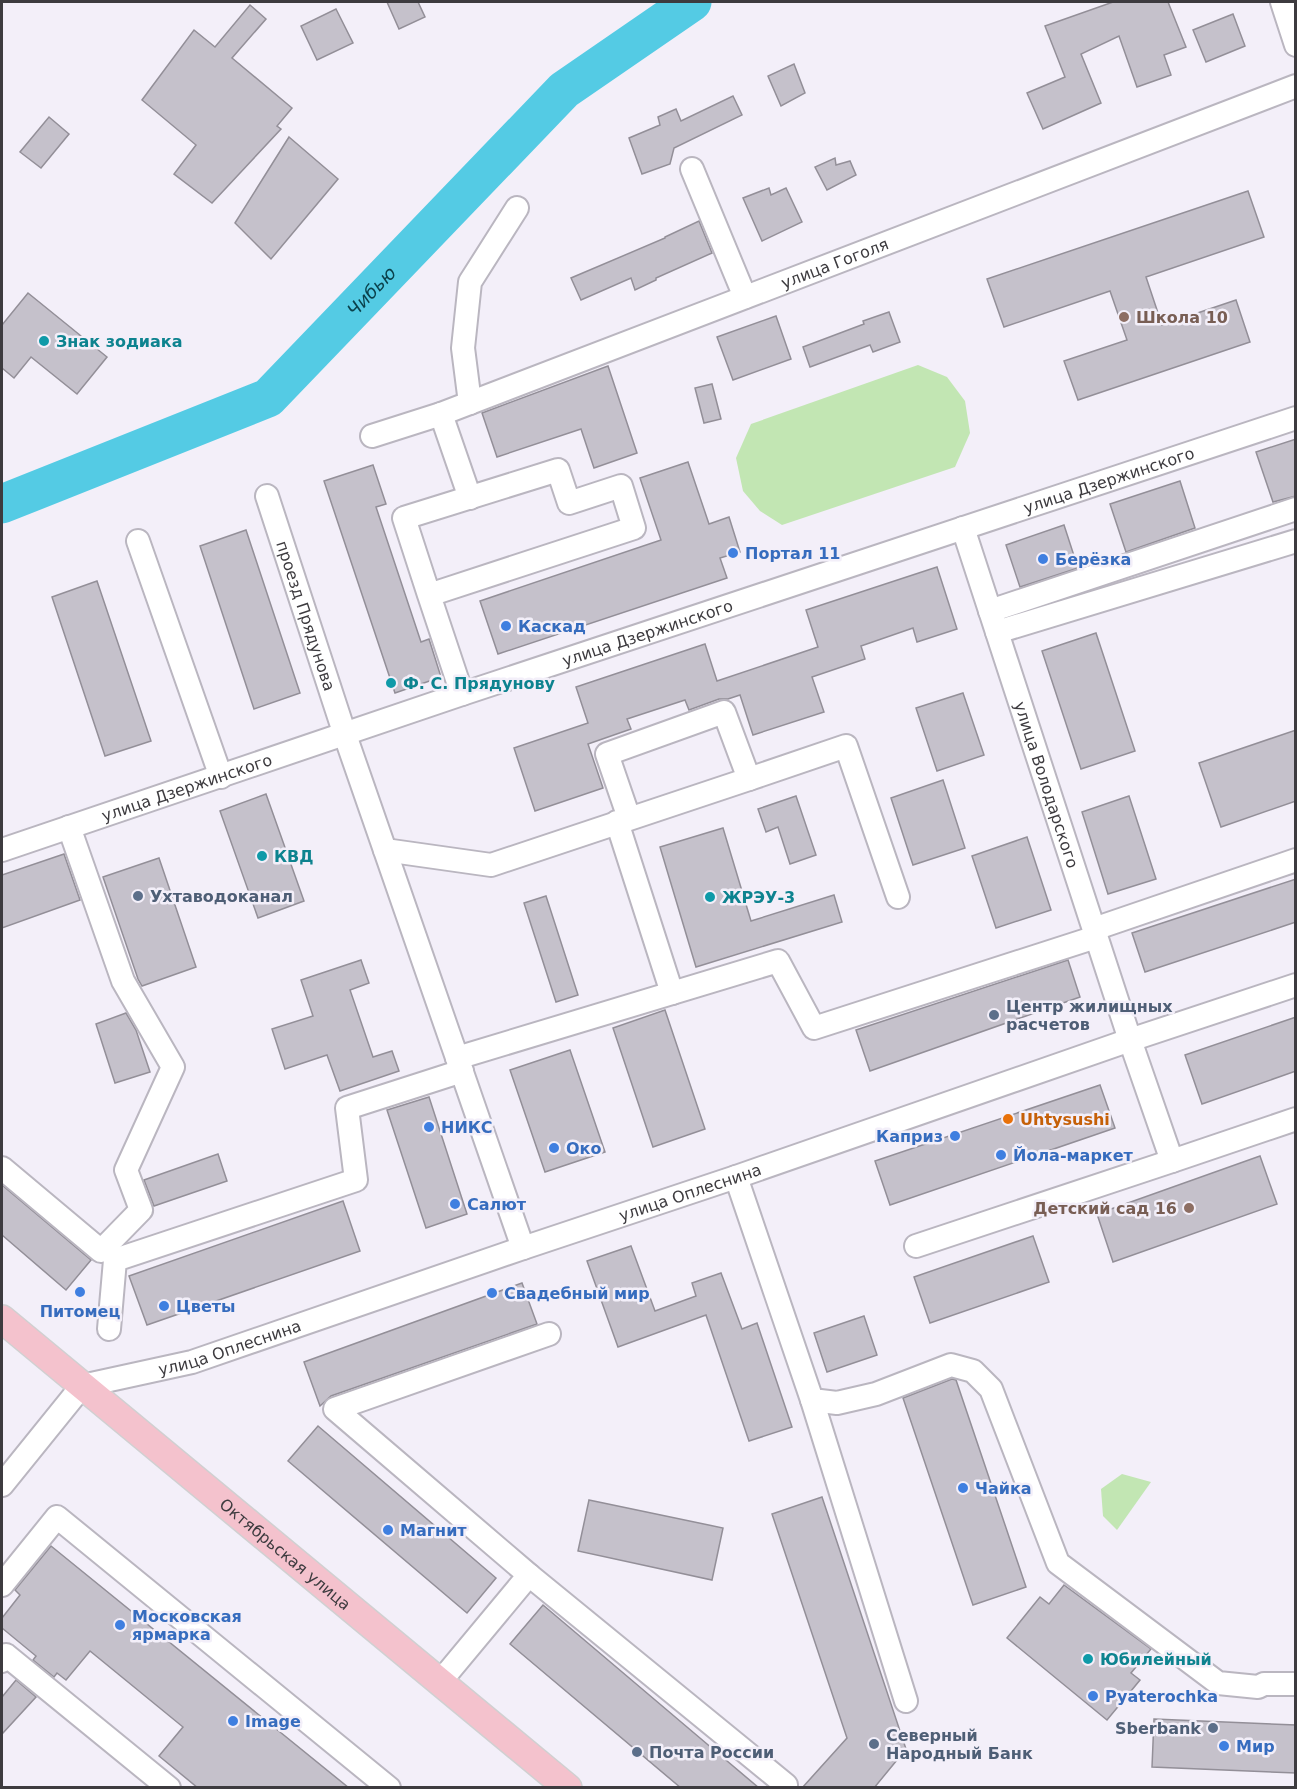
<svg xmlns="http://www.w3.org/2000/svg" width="1297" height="1789" font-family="'DejaVu Sans',sans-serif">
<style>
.green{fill:#c2e6b3}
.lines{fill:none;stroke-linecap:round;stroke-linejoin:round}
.river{stroke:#54cbe4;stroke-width:39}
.building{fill:#c5c1cb;stroke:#938f98;stroke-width:1.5}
.minor-casing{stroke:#bab6c0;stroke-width:26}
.major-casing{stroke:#d0d0d1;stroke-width:30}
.minor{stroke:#fff;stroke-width:22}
.major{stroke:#f4c2cd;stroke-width:27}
.education-dot{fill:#8d6e63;stroke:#f3eff9;stroke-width:2}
.culture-dot{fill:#0f9aa8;stroke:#f3eff9;stroke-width:2}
.shop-dot{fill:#3f7fe0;stroke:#f3eff9;stroke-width:2}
.service-dot{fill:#5c6f8a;stroke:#f3eff9;stroke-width:2}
.food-dot{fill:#e8710a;stroke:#f3eff9;stroke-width:2}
.labels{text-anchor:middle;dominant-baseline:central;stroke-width:5;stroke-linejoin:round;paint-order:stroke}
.street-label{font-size:16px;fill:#3d3b3f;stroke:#f3eff9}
.education-label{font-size:16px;font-weight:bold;fill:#785e54;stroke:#f3eff9;text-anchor:start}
.culture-label{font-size:16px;font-weight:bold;fill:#0d838f;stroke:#f3eff9;text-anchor:start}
.shop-label{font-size:16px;font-weight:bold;fill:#366cbe;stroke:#f3eff9;text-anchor:start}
.service-label{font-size:16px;font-weight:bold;fill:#4e5e75;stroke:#f3eff9;text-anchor:start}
.food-label{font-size:16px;font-weight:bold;fill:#c56008;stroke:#f3eff9;text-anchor:start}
.water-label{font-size:18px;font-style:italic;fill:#0b424c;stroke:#f3eff9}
</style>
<rect width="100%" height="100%" fill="#f3eff9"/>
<!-- green -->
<g class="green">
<path d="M918,365L947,377L965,401L970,433L955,467L782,525L760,511L743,491L736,458L751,424Z"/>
<path d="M1122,1474L1151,1482L1117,1530L1103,1516L1101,1489Z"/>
</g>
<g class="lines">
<!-- river -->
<path class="river" id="s1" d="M2,504L268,398L564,90L692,2"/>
</g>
<!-- building -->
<g class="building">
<path d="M387,2H418L425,17L399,29Z"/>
<path d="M1113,2H1168L1186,47L1164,55L1171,75L1137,87L1119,36L1081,54L1101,103L1043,129L1027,93L1065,77L1045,26Z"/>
<path d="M250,5L266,19L232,58L292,108L277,126L281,129L212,203L174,174L196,145L142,100L194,30L215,47Z"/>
<path d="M336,9L353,43L317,60L301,26Z"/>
<path d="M1233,14L1245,46L1206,62L1193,30Z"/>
<path d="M794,64L805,93L781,106L768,76Z"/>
<path d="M733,96L742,115L674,148L670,164L642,174L629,138L660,125L658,117L676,109L681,121Z"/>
<path d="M49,117L69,134L41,168L20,152Z"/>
<path d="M289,137L338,179L271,259L235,223Z"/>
<path d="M835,158L836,165L850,161L856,175L827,190L815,167Z"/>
<path d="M769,188L771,195L786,188L802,222L762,241L743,198Z"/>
<path d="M1248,191L1264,237L1146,277L1162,325L1236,300L1250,342L1078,400L1064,361L1127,340L1110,291L1004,327L987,279Z"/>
<path d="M699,221L712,253L656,278V280L635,290L631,278L581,300L571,278L665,238V237Z"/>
<path d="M28,293L107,357L77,394L31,357L14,378L2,368V325Z"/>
<path d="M889,312L900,342L873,352L870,345L810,367L803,347L864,324L863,321Z"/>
<path d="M776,316L791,359L733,380L717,337Z"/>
<path d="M608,366L637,453L594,468L581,429L497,457L482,413Z"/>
<path d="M712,384L721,419L704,423L695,388Z"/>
<path d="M1296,439V496L1273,502L1256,452Z"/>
<path d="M688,462L709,524L729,517L740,552L720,558L727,578L498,654L480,601L661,540L640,478Z"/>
<path d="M373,465L386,504L376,507L421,642L429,639L441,677L395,693L324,481Z"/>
<path d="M1180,481L1195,528L1126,552L1110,504Z"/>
<path d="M1064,525L1078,568L1020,587L1006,545Z"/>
<path d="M246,530L300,693L254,709L200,546Z"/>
<path d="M937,567L957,629L917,642L913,628L861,646L865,659L812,677L824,712L753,735L740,695L728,699H719L689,710L685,700L627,719L631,729L588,744L603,788L535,811L514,748L588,723L576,687L705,644L717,681L818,647L806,610Z"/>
<path d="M97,581L151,741L105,756L52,597Z"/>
<path d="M1096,633L1135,751L1081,769L1042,651Z"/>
<path d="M963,693L984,755L937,771L916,708Z"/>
<path d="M1296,730V801L1221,827L1199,763Z"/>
<path d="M943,780L965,848L913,865L891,798Z"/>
<path d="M266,794L304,901L258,918L220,811Z"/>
<path d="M796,796L816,855L790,864L778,827L766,832L758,809Z"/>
<path d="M1129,796L1156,879L1108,894L1082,812Z"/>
<path d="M723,828L751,921L834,895L842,922L696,967L660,847Z"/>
<path d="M1027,837L1051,910L996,928L972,856Z"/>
<path d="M64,854L80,900L2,928V875Z"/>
<path d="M159,858L196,967L142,986L138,979L103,877Z"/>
<path d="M1296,879V922L1145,972L1132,933Z"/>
<path d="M546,896L578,995L556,1002L524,903Z"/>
<path d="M361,960L369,983L350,990L373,1057L392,1051L399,1071L340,1091L327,1055L285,1069L272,1029L313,1016L301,980Z"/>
<path d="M1068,960L1080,997L870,1071L856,1030Z"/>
<path d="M665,1010L705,1129L653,1147L613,1028Z"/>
<path d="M126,1013L136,1030L150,1072L115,1083L96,1024Z"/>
<path d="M1296,1017V1071L1202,1104L1185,1055Z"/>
<path d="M570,1050L605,1152L545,1172L510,1070Z"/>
<path d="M1100,1085L1115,1128L890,1205L875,1161Z"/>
<path d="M429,1097L467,1214L426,1228L387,1110Z"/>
<path d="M218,1154L227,1181L154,1206L144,1180Z"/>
<path d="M1260,1156L1277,1204L1113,1262L1097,1214Z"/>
<path d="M2,1185L91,1260L66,1290L2,1235Z"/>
<path d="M343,1201L360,1251L147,1325L129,1276Z"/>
<path d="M1033,1236L1049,1282L930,1323L914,1277Z"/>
<path d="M631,1246L655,1311L696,1296L692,1283L721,1273L742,1329L757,1323L792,1427L749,1441L706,1315L618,1347L587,1261Z"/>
<path d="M522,1283L537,1324L331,1396L320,1406L304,1362Z"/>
<path d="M864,1316L877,1355L827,1372L814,1333Z"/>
<path d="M952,1379L956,1380L1026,1587L973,1605L903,1398Z"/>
<path d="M318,1426L496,1578L467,1613L288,1461Z"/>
<path d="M822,1497L906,1749L874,1788H802L847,1738L772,1514Z"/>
<path d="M589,1500L723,1528L712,1580L578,1551Z"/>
<path d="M51,1546L349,1788H198L159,1756L183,1727L90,1651L66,1680L57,1673L54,1677L33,1660L36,1656L2,1628V1618L20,1595L15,1590Z"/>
<path d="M1064,1585L1151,1649L1131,1673L1140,1680L1107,1720L1007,1638L1040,1597L1049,1604Z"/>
<path d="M543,1605L720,1755L759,1788H681L510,1644Z"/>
<path d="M16,1680L36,1697L2,1734V1697Z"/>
<path d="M1154,1719L1296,1725V1773L1152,1767Z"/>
</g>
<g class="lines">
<defs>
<g id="minor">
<path d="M1282,2L1296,45"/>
<path d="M692,169L745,297"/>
<path d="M470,403L463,348L470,282L517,208"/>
<path d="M441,414L470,498"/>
<path id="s2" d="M372,436L441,414L1296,86"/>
<path id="s3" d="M267,496L345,735L523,1248"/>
<path id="s4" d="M963,528L1130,1040L1172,1161L1296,1119"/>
<path d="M138,541L221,777"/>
<path d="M429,595L404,518L558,470L569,503L621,486L634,528L429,595L462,694"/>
<path d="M990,611L1296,509"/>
<path d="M997,632L1296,541"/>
<path d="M749,779L846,746L898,897"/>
<path d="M617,822L672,993"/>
<path id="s5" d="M2,850L462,694L1296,418"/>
<path d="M385,850L491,865L749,779L724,712L607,754L629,818"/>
<path d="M1094,929L1296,860"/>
<path d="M457,1058L778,961L814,1028L1096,937"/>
<path d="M2,1168L101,1251L141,1210L126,1170L173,1067L123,981L69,827"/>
<path d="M736,1177L812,1400L837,1403L876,1394L951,1365L973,1371L991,1389L1058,1563L1218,1683L1258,1687L1264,1684H1296"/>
<path d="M916,1246L1172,1161"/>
<path d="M109,1329L115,1260L356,1180L347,1108L462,1071"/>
<path d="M812,1400L906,1701"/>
<path id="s6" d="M2,1485L82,1386L192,1362L523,1248L736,1177L1130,1040L1296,985"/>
<path d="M529,1575L786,1785"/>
<path d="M2,1585L57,1517L389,1788"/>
<path d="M2,1661L6,1655L169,1788"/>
<path d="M440,1682L529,1575L335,1409L549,1334"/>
</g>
<g id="major">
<path id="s7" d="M2,1319L568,1788"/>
</g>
</defs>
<!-- minor casing -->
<use href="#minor" class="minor-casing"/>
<!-- major casing -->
<use href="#major" class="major-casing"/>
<!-- minor -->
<use href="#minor" class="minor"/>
<!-- major -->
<use href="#major" class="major"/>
</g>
<!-- markers -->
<g class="education-dot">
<circle cx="1124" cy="317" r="6"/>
<circle cx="1189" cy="1208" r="6"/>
</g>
<g class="culture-dot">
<circle cx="44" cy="341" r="6"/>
<circle cx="391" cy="683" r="6"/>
<circle cx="262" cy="856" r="6"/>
<circle cx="710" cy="897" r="6"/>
<circle cx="1088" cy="1659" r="6"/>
</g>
<g class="shop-dot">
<circle cx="733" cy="553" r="6"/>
<circle cx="1043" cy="559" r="6"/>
<circle cx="506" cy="626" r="6"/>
<circle cx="429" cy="1127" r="6"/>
<circle cx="955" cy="1136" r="6"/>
<circle cx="554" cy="1148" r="6"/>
<circle cx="1001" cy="1155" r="6"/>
<circle cx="455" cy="1204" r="6"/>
<circle cx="80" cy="1292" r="6"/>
<circle cx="492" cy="1293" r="6"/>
<circle cx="164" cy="1306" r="6"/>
<circle cx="963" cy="1488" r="6"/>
<circle cx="388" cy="1530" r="6"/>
<circle cx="120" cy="1625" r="6"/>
<circle cx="1093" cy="1696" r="6"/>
<circle cx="233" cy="1721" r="6"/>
<circle cx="1224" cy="1746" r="6"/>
</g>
<g class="service-dot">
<circle cx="138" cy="896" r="6"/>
<circle cx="994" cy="1015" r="6"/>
<circle cx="1213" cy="1728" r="6"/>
<circle cx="874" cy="1744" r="6"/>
<circle cx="637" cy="1752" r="6"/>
</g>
<circle class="food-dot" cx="1008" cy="1119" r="6"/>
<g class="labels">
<!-- street labels -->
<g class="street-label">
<text stroke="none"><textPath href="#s2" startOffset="494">улица Гоголя</textPath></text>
<text stroke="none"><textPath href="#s5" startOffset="1167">улица Дзержинского</textPath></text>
<text stroke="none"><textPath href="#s3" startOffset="126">проезд Прядунова</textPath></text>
<text stroke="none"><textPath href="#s5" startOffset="681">улица Дзержинского</textPath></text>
<text stroke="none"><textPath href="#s4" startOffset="270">улица Володарского</textPath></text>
<text stroke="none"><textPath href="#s5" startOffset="195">улица Дзержинского</textPath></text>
<text stroke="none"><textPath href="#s6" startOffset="766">улица Оплеснина</textPath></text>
<text stroke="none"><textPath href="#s6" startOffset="280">улица Оплеснина</textPath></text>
<text stroke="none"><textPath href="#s7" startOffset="368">Октябрьская улица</textPath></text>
</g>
<!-- education labels -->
<g class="education-label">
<text x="1136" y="317">Школа 10</text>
<text x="1177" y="1208" text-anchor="end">Детский сад 16</text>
</g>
<!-- culture labels -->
<g class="culture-label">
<text x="56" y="341">Знак зодиака</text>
<text x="403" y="683">Ф. С. Прядунову</text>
<text x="274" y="856">КВД</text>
<text x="722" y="897">ЖРЭУ-3</text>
<text x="1100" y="1659">Юбилейный</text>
</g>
<!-- shop labels -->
<g class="shop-label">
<text x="745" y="553">Портал 11</text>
<text x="1055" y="559">Берёзка</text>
<text x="518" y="626">Каскад</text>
<text x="441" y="1127">НИКС</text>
<text x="943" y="1136" text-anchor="end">Каприз</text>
<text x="566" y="1148">Око</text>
<text x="1013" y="1155">Йола-маркет</text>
<text x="467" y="1204">Салют</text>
<text x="504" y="1293">Свадебный мир</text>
<text x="176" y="1306">Цветы</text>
<text x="80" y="1311" text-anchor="middle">Питомец</text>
<text x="975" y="1488">Чайка</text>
<text x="400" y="1530">Магнит</text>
<text x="132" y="1616">Московская<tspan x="132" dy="18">ярмарка</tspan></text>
<text x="1105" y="1696">Pyaterochka</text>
<text x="245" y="1721">Image</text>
<text x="1236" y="1746">Мир</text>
</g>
<!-- service labels -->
<g class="service-label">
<text x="150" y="896">Ухтаводоканал</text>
<text x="1006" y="1006">Центр жилищных<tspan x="1006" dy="18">расчетов</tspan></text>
<text x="1201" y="1728" text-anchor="end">Sberbank</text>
<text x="886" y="1735">Северный<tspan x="886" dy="18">Народный Банк</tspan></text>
<text x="649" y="1752">Почта России</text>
</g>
<!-- food labels -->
<g class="food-label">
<text x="1020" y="1119">Uhtysushi</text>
</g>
<!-- water labels -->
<g class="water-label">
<text stroke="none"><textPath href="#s1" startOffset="435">Чибью</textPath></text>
</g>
</g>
<!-- border -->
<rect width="1297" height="1789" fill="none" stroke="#3d3b3f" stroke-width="6"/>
</svg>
